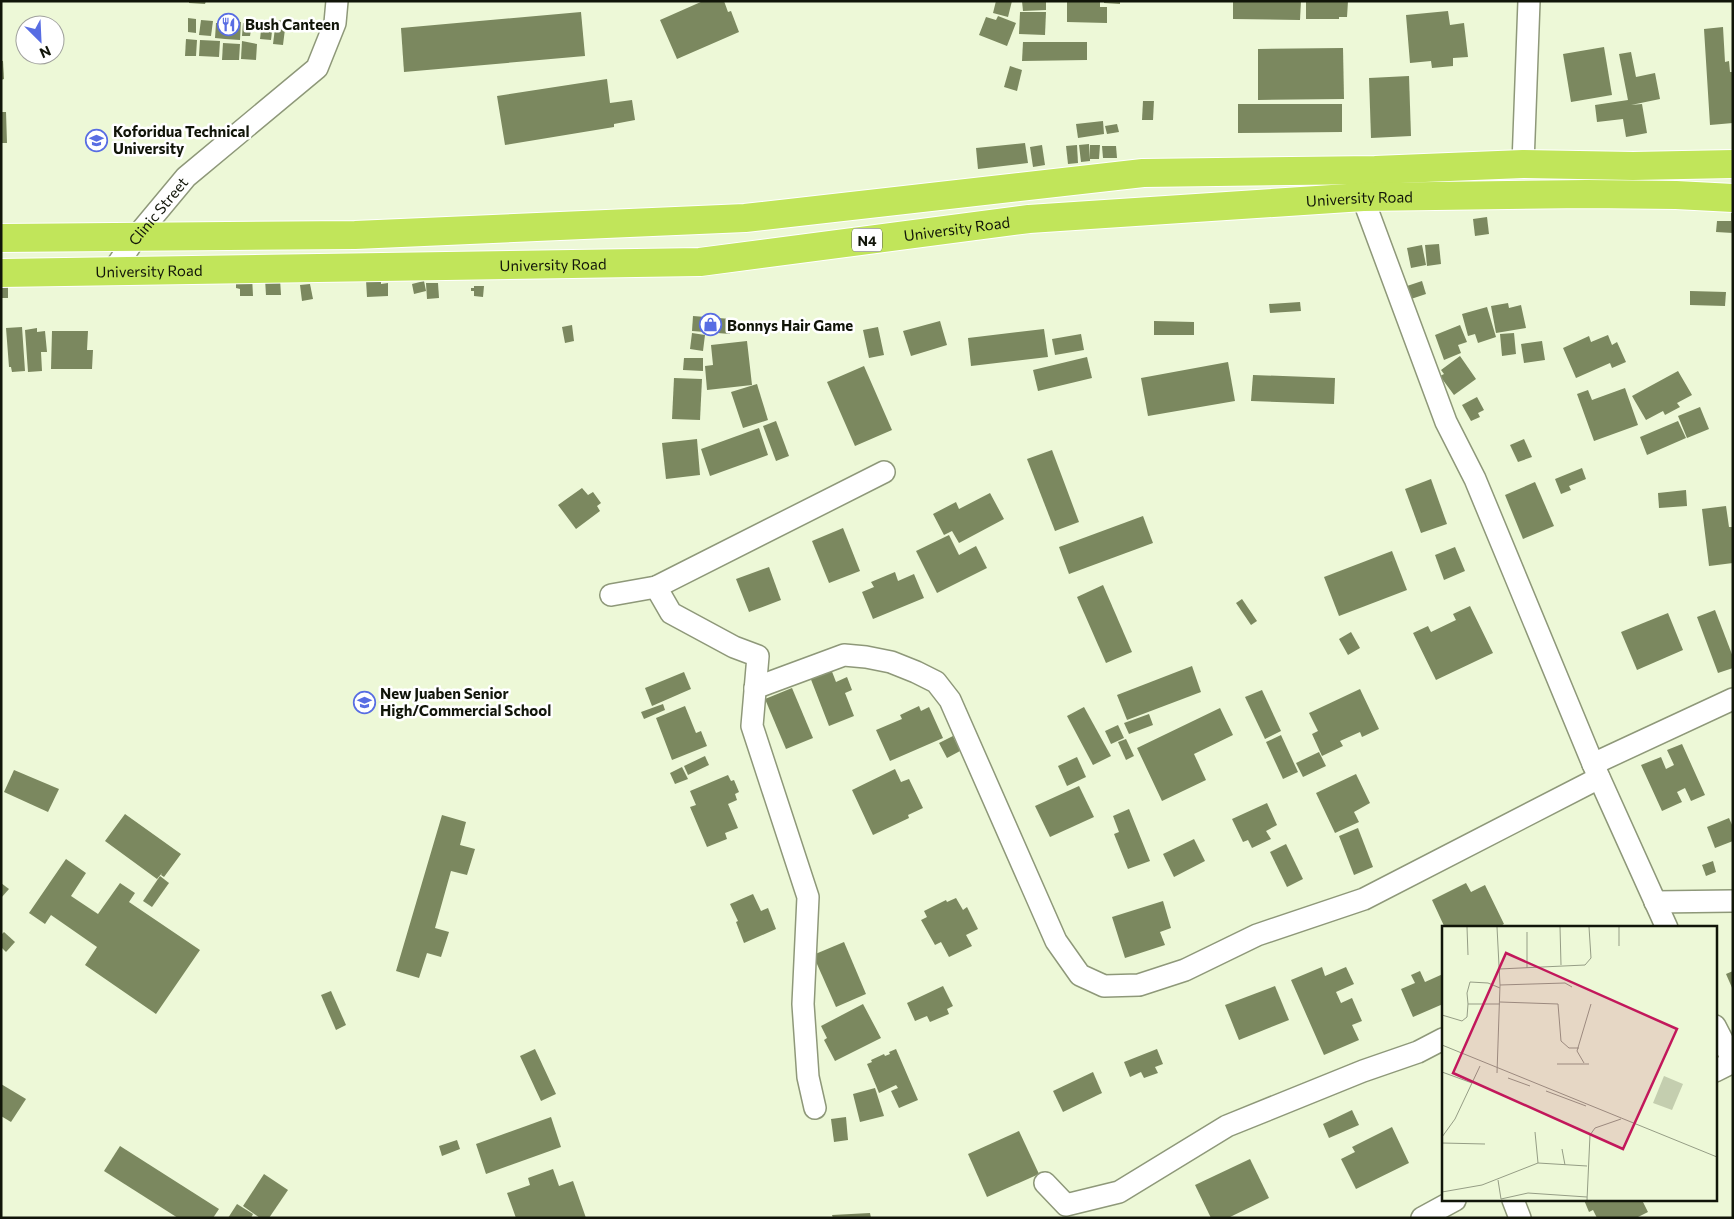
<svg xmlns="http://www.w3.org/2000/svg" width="1734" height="1219" font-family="Commissioner,sans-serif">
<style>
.building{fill:#7b885f}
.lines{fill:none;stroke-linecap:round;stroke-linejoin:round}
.minor-casing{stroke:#8e9879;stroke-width:24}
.highway-casing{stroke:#fff;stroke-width:30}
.minor{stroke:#fff;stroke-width:21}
.highway{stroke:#c1e55a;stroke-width:28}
.labels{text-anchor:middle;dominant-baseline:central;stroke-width:5;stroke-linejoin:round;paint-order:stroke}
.shield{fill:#fff;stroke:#585b53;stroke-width:1}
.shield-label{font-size:14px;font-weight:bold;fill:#111509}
.poi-label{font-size:15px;font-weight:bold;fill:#111509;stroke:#fff;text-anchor:start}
.street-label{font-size:15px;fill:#111509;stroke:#fff}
.inset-road{fill:none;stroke:#959d85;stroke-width:1}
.view{fill:#c2185b;fill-opacity:0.15;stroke:#c2185b;stroke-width:2.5}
.inset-edge{fill:none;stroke:#111509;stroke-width:2.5}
</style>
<rect width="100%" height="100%" fill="#edf8d7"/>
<!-- building -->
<g class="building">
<path d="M189,1H206L205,4L189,3Z"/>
<path d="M703,1H724L728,12L731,11L739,32L677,59L660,20Z"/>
<path d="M996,1H1012L1008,17L993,13Z"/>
<path d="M1022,1H1046V10L1023,11Z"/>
<path d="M1067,1H1100V7H1107V23L1067,22Z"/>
<path d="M1104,1H1120V4L1104,3Z"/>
<path d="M1233,1H1301L1300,20L1233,19Z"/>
<path d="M1306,1H1348L1347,17H1339V19H1306Z"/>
<path d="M1448,11L1450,25L1464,23L1468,57L1453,58V66L1432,68L1431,61L1410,63L1406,15Z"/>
<path d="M581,12L585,56L404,72L401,28Z"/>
<path d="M1020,12H1046L1045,35L1019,34Z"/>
<path d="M998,16L1016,23L1007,46L979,35L986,17L996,20Z"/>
<path d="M188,18L196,19V33L188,32Z"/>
<path d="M201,20L213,21L211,36L199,35Z"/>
<path d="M276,20L286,21L283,45L273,44Z"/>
<path d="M227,21L241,22L240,40L225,39L226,28L225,39L215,38L216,23H227Z"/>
<path d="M262,22L273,23L271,40L260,39Z"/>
<path d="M243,23L252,24L250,36H242Z"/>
<path d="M1723,27L1725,62L1729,61L1730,72H1733V123L1710,125L1704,29Z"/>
<path d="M186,39L197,40L196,56H185Z"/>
<path d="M200,40L220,41L219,57L199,56Z"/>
<path d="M242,41L257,44L256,60L241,59Z"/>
<path d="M1023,42H1087V60L1022,61Z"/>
<path d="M223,43L240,44L239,60H222Z"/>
<path d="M1604,47L1612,95L1571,102L1563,54Z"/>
<path d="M1343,48L1344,99L1258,100V49Z"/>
<path d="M1631,52L1636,77L1655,73L1660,99L1631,105L1642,104L1647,133L1626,137L1623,119L1597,122L1595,105L1628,100L1619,54Z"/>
<path d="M1,61H3L4,79L1,80Z"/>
<path d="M1010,66L1022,70L1017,91L1004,87Z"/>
<path d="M1409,76L1411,136L1371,138L1369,78Z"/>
<path d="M607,79L610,103L632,100L635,120L614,124V127L505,145L497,96Z"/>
<path d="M1143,101H1154L1153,120H1142Z"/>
<path d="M1238,104H1342V132L1238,133Z"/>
<path d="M1,112H6L7,143H1Z"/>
<path d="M1103,121L1104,134L1078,138L1076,124Z"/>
<path d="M1117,124L1119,132L1107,134L1105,126Z"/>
<path d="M1025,143L1028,163L978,169L976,148Z"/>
<path d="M1089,144L1090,159V145H1100L1099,159H1090V161L1081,162L1079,145Z"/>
<path d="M1042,145L1045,165L1033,167L1030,147Z"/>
<path d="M1077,145L1078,163L1068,164L1066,146Z"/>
<path d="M1102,146H1116L1117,158H1103Z"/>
<path d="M1731,212H1733V233L1716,232L1717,221H1731Z"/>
<path d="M1487,217L1489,234L1475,236L1473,219Z"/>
<path d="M1439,244L1441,264L1427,266L1425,245Z"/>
<path d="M1422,245L1426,265L1411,268L1407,248Z"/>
<path d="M236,276H252L253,296H240V289L236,288Z"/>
<path d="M265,279H280L281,295H266Z"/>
<path d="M381,279V284L388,283V296L367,297L366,280Z"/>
<path d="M424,281L426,291L414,294L412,284Z"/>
<path d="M1422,281L1426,294L1411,299L1401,288Z"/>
<path d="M8,283V298H1V284Z"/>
<path d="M426,283H438L439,298L427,299Z"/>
<path d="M310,284L313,299L302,301L300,285Z"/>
<path d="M474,286H484L483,297L474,296V291H471V288H474Z"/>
<path d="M1690,291L1726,292L1725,306L1690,305Z"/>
<path d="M1300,302L1301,311L1270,313L1269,304Z"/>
<path d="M1508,303L1509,308L1521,305L1526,328L1496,333L1491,306Z"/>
<path d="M1487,307L1496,337L1478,343L1475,334L1468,336L1462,314Z"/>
<path d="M693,316L731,319L730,334L692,331Z"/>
<path d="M940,321L947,345L911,356L903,331Z"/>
<path d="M1154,321L1194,322V335H1154Z"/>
<path d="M572,325L574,341L565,343L562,327Z"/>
<path d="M1460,325L1467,342L1458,345L1461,353L1444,360L1435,335Z"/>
<path d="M22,327L25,371L12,372L11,367H9L6,328Z"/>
<path d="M878,327L884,355L869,358L863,330Z"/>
<path d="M37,328V332L45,331L47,352H41L42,371L28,372L25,330Z"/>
<path d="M1044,329L1048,357L971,366L968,338Z"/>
<path d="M52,331H88L87,350H93L92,369H51Z"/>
<path d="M692,333L705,335L703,351L690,349Z"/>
<path d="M1514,333L1516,354L1502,356L1500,334Z"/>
<path d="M1081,334L1084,350L1055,355L1052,339Z"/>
<path d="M1608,335L1612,345L1617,342L1626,362L1612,368L1610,363L1576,378L1563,348L1589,336L1591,342Z"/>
<path d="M747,341L752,385L707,390L705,366L713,365L711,345Z"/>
<path d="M1542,341L1545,360L1524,363L1521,344Z"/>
<path d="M1460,356L1476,379L1454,395L1440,376L1444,374L1441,370Z"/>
<path d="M1087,357L1092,378L1038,391L1033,370Z"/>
<path d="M684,358H703V371L683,370Z"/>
<path d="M1228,362L1235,401L1148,416L1141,378Z"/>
<path d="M864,366L892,430L855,446L827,382Z"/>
<path d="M1678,371L1692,395L1677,403L1680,407L1665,415L1663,411L1646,420L1632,396Z"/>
<path d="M1253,375L1335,378L1334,404L1251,401Z"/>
<path d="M674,378L702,379L700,420L672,419Z"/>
<path d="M757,384L768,420L743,428L731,392Z"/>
<path d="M1625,388L1638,425L1594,441L1577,394L1588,390L1592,400Z"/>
<path d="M1477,397L1484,410L1478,413L1480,417L1471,421L1462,405Z"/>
<path d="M1700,407L1709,429L1687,438L1678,416Z"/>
<path d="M776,421L789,456L776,461L763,426Z"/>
<path d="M1678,421L1686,438L1647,455L1640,437Z"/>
<path d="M759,428L768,455L710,476L701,449Z"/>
<path d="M697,439L700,475L666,479L662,443Z"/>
<path d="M1524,439L1532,457L1518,462L1510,445Z"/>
<path d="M1052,450L1079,522L1055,531L1027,459Z"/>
<path d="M1582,468L1586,479L1569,486L1571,490L1561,494L1555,479Z"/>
<path d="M1431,479L1447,524L1421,533L1405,489Z"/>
<path d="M1535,482L1554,526L1523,539L1505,495Z"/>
<path d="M582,488L588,495L593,492L601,503L597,506L600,511L576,529L558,505Z"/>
<path d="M1686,490L1687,506L1659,508L1658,493Z"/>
<path d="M990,493L1004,519L959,543L952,531L944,535L933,514L956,502L959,509Z"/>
<path d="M1726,506L1729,527H1733V563L1709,566L1702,509Z"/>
<path d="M1143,516L1153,543L1069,574L1059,547Z"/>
<path d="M843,528L860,571L829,583L812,541Z"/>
<path d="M949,535L959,555L976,546L987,568L937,593L916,551Z"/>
<path d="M1455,547L1465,571L1444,580L1435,555Z"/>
<path d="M1392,551L1407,590L1339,616L1324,577Z"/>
<path d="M769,567L781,600L749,612L736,579Z"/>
<path d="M895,572L898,581L914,574L924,598L873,619L862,592L874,587L871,582Z"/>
<path d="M1103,585L1132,652L1106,663L1077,597Z"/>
<path d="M1242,599L1257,621L1251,625L1236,603Z"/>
<path d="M1470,606L1493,653L1436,680L1413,633L1428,626L1431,632L1456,620L1453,614Z"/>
<path d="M1715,610L1733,657V668L1718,673L1697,617Z"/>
<path d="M1668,613L1683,650L1637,670L1621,632Z"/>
<path d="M1351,632L1360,648L1348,655L1339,639Z"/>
<path d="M1192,666L1201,692L1127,720L1117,695Z"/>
<path d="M831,669L836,682L847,677L852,690L845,693L854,716L829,726L810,677Z"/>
<path d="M684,672L691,689L652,706L645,688Z"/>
<path d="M792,688L813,738L786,749L765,699Z"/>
<path d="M1360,689L1379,729L1362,737L1360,732L1340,741L1343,746L1322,756L1312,734L1318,731L1309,713Z"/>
<path d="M1262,690L1281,731L1265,739L1245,697Z"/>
<path d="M663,704L665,710L644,719L641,712Z"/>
<path d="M685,706L696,733L701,731L707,746L672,760L656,718Z"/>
<path d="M919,706L921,711L929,707L943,738L890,761L876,730L902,719L900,715Z"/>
<path d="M1084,707L1111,756L1093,765L1067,716Z"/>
<path d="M1220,708L1233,735L1194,754L1206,780L1162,801L1137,748Z"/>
<path d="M1149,714L1153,725L1129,734L1124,723Z"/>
<path d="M1118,725L1124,738L1111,744L1105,731Z"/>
<path d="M1281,735L1298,772L1283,779L1266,742Z"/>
<path d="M953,736L960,751L947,758L939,743Z"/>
<path d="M1126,739L1134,756L1126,760L1118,742Z"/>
<path d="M1682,744L1705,795L1691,801L1685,788L1677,792L1682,802L1662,811L1641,765L1661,757L1666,769L1674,765L1667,750Z"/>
<path d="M1319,752L1326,766L1303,777L1296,763Z"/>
<path d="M705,756L709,765L688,775L684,766Z"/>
<path d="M1077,757L1086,777L1067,786L1058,766Z"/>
<path d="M682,767L688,779L675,784L670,773Z"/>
<path d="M895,769L901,782L909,779L923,808L908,815L909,818L873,835L852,790Z"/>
<path d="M14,770L59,789L48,812L4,792Z"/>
<path d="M1356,774L1370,803L1354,812L1359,822L1335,833L1316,793Z"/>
<path d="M728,775L731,781L734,780L739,792L735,794L737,800L728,804L738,828L725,833L727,839L707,847L690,807L696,805L690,791Z"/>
<path d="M1079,786L1094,817L1050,837L1035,806Z"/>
<path d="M1267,803L1277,825L1266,831L1271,839L1252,848L1248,840L1243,842L1232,819Z"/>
<path d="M1129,809L1150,861L1128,869L1114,834L1119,832L1113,816Z"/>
<path d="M125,814L181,854L164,877L161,875L162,873L157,879L105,841Z"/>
<path d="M442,815L466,822L460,845L475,849L467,875L451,871L435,928L449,932L441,957L427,953L419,978L396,971Z"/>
<path d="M1729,818L1733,827V841L1715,848L1707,827Z"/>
<path d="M1358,828L1373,867L1354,875L1339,836Z"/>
<path d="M1194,839L1205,861L1174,877L1163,854Z"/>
<path d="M1286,844L1303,879L1287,887L1270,852Z"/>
<path d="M66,859L86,873L71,896L98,914L120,883L135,893L129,902L200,950L156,1014L85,965L97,947L51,915L45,924L29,913Z"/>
<path d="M1713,861L1716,872L1706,876L1702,865Z"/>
<path d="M160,876L169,883L152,907L143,901Z"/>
<path d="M1,883L9,889L1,898Z"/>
<path d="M1466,883L1471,892L1485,885L1504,924L1497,928H1445L1432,900Z"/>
<path d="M753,894L761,911L768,908L776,929L744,943L736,922L738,921L730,904Z"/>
<path d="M956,898L963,910L967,907L978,929L966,935L972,946L949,957L941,942L935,945L921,920L927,917L924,911L946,900L947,902Z"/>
<path d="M1163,901L1171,928L1160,932L1165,945L1125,958L1112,917Z"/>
<path d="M4,932L15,942L6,952L1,947V935Z"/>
<path d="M844,942L866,994L836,1007L813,955Z"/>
<path d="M1322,967L1325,976L1346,967L1354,984L1336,992L1341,1003L1352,998L1362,1021L1352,1025L1359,1040L1324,1055L1291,980Z"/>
<path d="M1420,971L1425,982L1443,974V1004L1413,1017L1401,989L1415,983L1411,975Z"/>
<path d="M1733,971V990L1726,974Z"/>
<path d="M943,986L953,1006L947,1009L949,1014L930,1022L927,1016L915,1021L907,1003Z"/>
<path d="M1275,986L1289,1020L1239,1040L1225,1005Z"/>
<path d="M331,991L346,1025L336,1030L321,995Z"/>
<path d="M863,1004L881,1038L835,1061L824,1040L827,1038L821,1026Z"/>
<path d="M535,1049L556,1094L541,1101L520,1056Z"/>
<path d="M896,1049L918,1100L899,1108L891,1091L898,1088L896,1085L879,1093L867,1064L872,1062L871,1060L884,1054L885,1056L890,1054L889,1052Z"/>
<path d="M1157,1049L1163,1064L1155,1067L1158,1073L1144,1078L1141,1072L1130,1077L1124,1062Z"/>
<path d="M1093,1072L1102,1093L1063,1112L1053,1091Z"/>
<path d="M1,1084L26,1099L11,1122L1,1116Z"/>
<path d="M875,1088L884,1116L860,1122L853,1094Z"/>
<path d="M1352,1110L1359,1125L1329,1138L1323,1124Z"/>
<path d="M551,1117L561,1147L486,1174L476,1144Z"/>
<path d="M846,1117L848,1140L834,1142L831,1119Z"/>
<path d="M1392,1127L1409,1163L1356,1189L1341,1159L1355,1152L1352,1147Z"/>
<path d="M1019,1131L1039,1174L987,1197L968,1154Z"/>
<path d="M457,1140L460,1149L442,1156L439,1146Z"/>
<path d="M120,1146L219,1209L213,1218H178L104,1171Z"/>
<path d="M1250,1159L1269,1198L1228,1218H1211L1195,1185Z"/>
<path d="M553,1169L559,1186L573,1181L586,1218H516L507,1193L530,1185L528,1178Z"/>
<path d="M264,1174L288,1190L269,1218H260L243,1206Z"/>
<path d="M1584,1200H1642L1648,1212L1636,1218H1597L1593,1210L1589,1212Z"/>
<path d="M237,1204L253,1214L251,1218H228Z"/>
<path d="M870,1213L871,1218H833L832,1215Z"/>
</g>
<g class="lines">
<defs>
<g id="minor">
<path d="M1523,164L1529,1"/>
<path d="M1358,185L1446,422L1475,479L1593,764L1667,928"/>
<path id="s1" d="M113,271L136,237L186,177L317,68L335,23L337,1"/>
<path d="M656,587L671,613L734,647L758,656L752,726L808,897L803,1004L808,1077L815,1108"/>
<path d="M611,595L656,587L884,472"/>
<path d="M755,688L844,655L866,657L891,662L916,672L936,682L950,700L1056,941L1080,975L1104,986L1139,985L1185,970L1257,935L1364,899L1599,778"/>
<path d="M1593,764L1733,699"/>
<path d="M1655,902L1733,901"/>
<path d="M1715,1026L1733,1061"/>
<path d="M1715,1071L1733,1062"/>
<path d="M1045,1183L1066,1205L1119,1192L1227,1126L1363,1071L1418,1052L1443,1039"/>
<path d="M1513,1200L1520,1218"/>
<path d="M1422,1218L1455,1200"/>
</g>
<g id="highway">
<path d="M1,238L355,235L745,218L1143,173L1375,170L1523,164L1633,166L1733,164"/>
<path id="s2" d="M1,273L700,262L1029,219L1363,197L1587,194L1676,195L1733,198"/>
</g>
</defs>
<!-- minor casing -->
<use href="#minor" class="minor-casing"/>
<!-- highway casing -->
<use href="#highway" class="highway-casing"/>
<!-- minor -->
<use href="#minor" class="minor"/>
<!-- highway -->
<use href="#highway" class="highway"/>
</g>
<!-- icons -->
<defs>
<symbol id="restaurant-ring" viewBox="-11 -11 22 22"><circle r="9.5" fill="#fff" stroke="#586de3" stroke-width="1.5"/><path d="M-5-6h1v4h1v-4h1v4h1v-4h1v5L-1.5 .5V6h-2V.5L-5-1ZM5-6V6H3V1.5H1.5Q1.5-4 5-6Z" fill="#586de3"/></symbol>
<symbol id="school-ring" viewBox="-11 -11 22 22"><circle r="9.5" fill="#fff" stroke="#586de3" stroke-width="1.5"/><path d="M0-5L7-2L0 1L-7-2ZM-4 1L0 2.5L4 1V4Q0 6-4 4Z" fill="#586de3"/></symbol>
<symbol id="shop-ring" viewBox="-11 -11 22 22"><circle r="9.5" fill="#fff" stroke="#586de3" stroke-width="1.5"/><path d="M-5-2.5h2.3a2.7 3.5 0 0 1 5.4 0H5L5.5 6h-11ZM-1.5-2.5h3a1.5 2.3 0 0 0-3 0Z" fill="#586de3"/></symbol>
</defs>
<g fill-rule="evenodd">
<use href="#restaurant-ring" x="216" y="12" width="25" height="25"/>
<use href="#school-ring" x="84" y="128" width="25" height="25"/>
<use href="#shop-ring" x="698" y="312" width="25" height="25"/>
<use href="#school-ring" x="352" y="690" width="25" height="25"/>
</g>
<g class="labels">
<!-- shield labels -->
<rect class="shield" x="852" y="228.5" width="30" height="23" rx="4"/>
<g class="shield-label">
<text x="867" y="240">N4</text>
</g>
<!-- poi labels -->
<g class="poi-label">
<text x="245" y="24">Bush Canteen</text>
<text x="113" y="131">Koforidua Technical<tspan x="113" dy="17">University</tspan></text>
<text x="727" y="325">Bonnys Hair Game</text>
<text x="380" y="693">New Juaben Senior<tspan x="380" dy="17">High/Commercial School</tspan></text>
</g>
<!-- street labels -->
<g class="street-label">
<text stroke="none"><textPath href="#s2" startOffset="1362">University Road</textPath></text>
<text stroke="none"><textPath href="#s1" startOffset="75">Clinic Street</textPath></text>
<text stroke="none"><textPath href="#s2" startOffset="958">University Road</textPath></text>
<text stroke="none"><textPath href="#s2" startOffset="552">University Road</textPath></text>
<text stroke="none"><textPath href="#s2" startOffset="148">University Road</textPath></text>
</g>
</g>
<!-- overview -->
<g transform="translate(1442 926)">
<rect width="275" height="275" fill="#edf8d7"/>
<path d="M222,150L241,158L230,184L211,177Z" fill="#c4ceaf"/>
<path class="inset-road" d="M25,1L26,29M55,1L58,59L55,147M118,1L119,39M177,20V1M85,42V6M57,43L143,39L149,32L147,1M58,59L123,57L130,61M58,76L116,78L119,115L127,122H137M26,78L25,67L28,56L46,57L58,62M0,89L20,95L25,91L26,78H58M0,119L275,231M142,137L135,125L149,78M115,138H147M0,146L30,157M66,152L88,160M104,165L144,180M93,206L96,237M0,211L13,193L38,140M0,217L43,218M120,223L123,239M56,254L59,273L86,267L145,271M0,266L40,259L96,237L145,240M145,274L148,209L153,202L179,193"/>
<path class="view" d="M64,27L235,103L181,223L11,147Z"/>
<rect width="275" height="275" class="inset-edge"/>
</g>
<!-- border -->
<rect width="1734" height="1219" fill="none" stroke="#111509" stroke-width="5"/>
<!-- north arrow -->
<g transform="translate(40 40) rotate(156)"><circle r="24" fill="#ffffff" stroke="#a0a19d"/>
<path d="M0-4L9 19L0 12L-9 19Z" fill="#586de3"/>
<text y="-8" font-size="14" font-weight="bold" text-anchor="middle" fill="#111509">N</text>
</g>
</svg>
